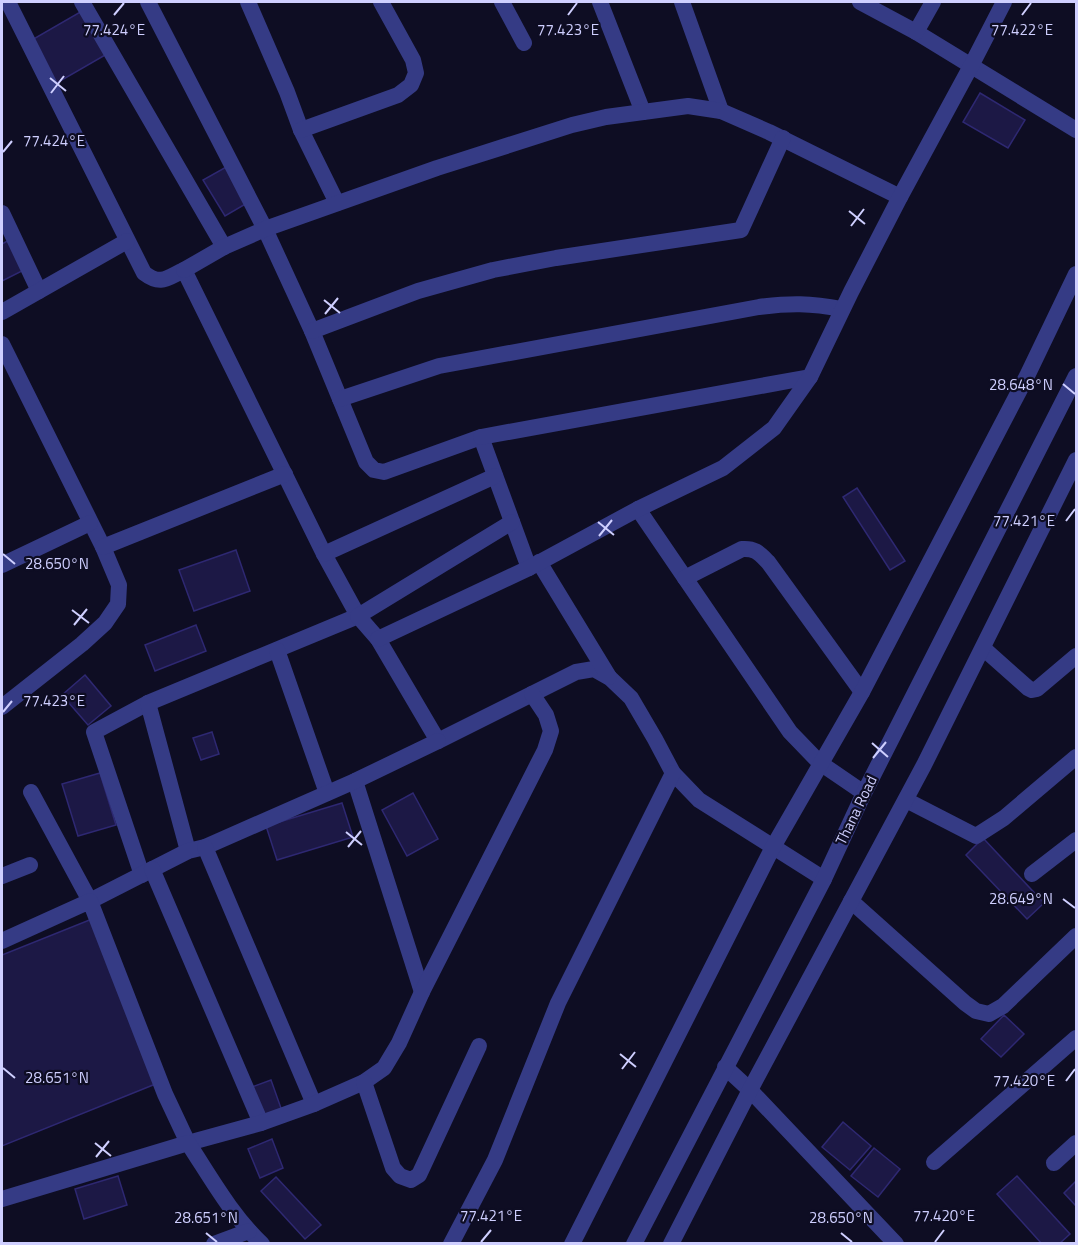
<svg xmlns="http://www.w3.org/2000/svg" width="1078" height="1245" font-family="'Titillium Web',sans-serif">
<style>
.building{fill:#1c1845;stroke:#2e2872;stroke-width:1.5}
.lines{fill:none;stroke-linecap:round;stroke-linejoin:round}
.minor{stroke:#353b85;stroke-width:16}
.tertiary{stroke:#353b85;stroke-width:16}
.ticks{fill:none;stroke:#cfcfff;stroke-width:2}
.labels{text-anchor:middle;dominant-baseline:central;stroke-width:4.5;stroke-linejoin:round;paint-order:stroke}
.street-label{font-size:15px;fill:#cfcfff;stroke:#0e0d23}
.ticks-label{font-size:15px;text-anchor:middle;fill:#cfcfff;stroke:#0e0d23;stroke-width:4.5;stroke-linejoin:round;paint-order:stroke}
</style>
<rect width="100%" height="100%" fill="#0e0d23"/>
<!-- building -->
<g class="building">
<path d="M82,11L107,54L55,84L30,41Z"/>
<path d="M980,93L1025,120L1008,148L963,122Z"/>
<path d="M228,166L249,202L225,216L203,180Z"/>
<path d="M11,239L26,269L2,281V244Z"/>
<path d="M857,488L905,561L890,570L843,497Z"/>
<path d="M236,550L250,591L194,611L179,570Z"/>
<path d="M196,625L206,651L155,671L145,645Z"/>
<path d="M85,675L111,706L88,725L62,695Z"/>
<path d="M212,732L219,754L201,760L193,738Z"/>
<path d="M100,773L116,825L78,836L62,784Z"/>
<path d="M413,793L438,839L407,856L382,810Z"/>
<path d="M342,803L353,837L277,860L266,826Z"/>
<path d="M983,838L1044,903L1027,919L966,855Z"/>
<path d="M92,919L158,1083L2,1146V955Z"/>
<path d="M1004,1015L1024,1034L1001,1057L981,1039Z"/>
<path d="M271,1080L282,1111L264,1118L252,1087Z"/>
<path d="M843,1122L871,1146L850,1170L822,1147Z"/>
<path d="M272,1139L283,1168L260,1178L248,1149Z"/>
<path d="M874,1148L900,1169L878,1197L851,1176Z"/>
<path d="M118,1176L127,1205L84,1219L75,1189Z"/>
<path d="M1017,1176L1070,1234L1059,1244H1042L997,1194Z"/>
<path d="M276,1177L321,1225L305,1239L261,1191Z"/>
<path d="M1076,1181V1206L1064,1193Z"/>
</g>
<g class="lines">
<!-- minor -->
<g class="minor">
<path d="M8,2L144,273C161,286 167,278 184,270L324,554L358,616L148,703L94,732L142,875"/>
<path d="M82,2L224,247"/>
<path d="M148,2L265,229L312,331L366,462L374,470L384,472L481,437L529,568"/>
<path d="M248,2L287,92L301,130L337,203"/>
<path d="M502,2L524,43"/>
<path d="M600,2L643,112"/>
<path d="M682,2L721,111"/>
<path d="M860,2L916,32L1076,130"/>
<path d="M916,32L933,2"/>
<path d="M301,130L398,95L411,85L416,73L413,60L381,2"/>
<path d="M2,213L39,291"/>
<path d="M184,270L224,247L265,229L437,168L572,125L606,117L688,106L721,111L769,132L900,197"/>
<path d="M2,312L127,241"/>
<path d="M312,331L418,291L493,270L556,258L741,230L783,138"/>
<path d="M2,344L103,547L119,585L118,604L105,623L82,644L2,707"/>
<path d="M340,399L439,366L759,307C790,303 810,303 842,309"/>
<path d="M481,437L810,377"/>
<path d="M638,509L790,732L820,763L864,793"/>
<path d="M512,522L358,616L378,639L438,741L576,672L594,669L610,678L631,698L655,739L673,773L699,800L824,879"/>
<path d="M103,547L285,474"/>
<path d="M324,554L495,476"/>
<path d="M539,562L609,677"/>
<path d="M2,565L90,523"/>
<path d="M685,578L742,549C755,548 759,553 768,562L862,692"/>
<path d="M378,639L529,568L638,509L723,468L774,428L810,377L851,292L900,197L971,66L1004,2"/>
<path d="M983,648L1028,688L1032,690L1037,689L1076,656"/>
<path d="M277,650L327,793"/>
<path d="M148,703L188,851"/>
<path d="M355,781L422,992"/>
<path d="M31,792L90,901L188,851L205,847L355,781L438,741"/>
<path d="M906,800L976,836L1004,818L1076,757"/>
<path d="M205,847L314,1104"/>
<path d="M152,869L261,1123"/>
<path d="M1032,874L1076,840"/>
<path d="M2,876L30,865"/>
<path d="M851,901L965,1003L976,1011L989,1014L1003,1006L1076,936"/>
<path d="M2,941L90,901L165,1094L188,1143L261,1123L314,1104L364,1082L384,1068L399,1043L422,992L545,750L551,731L546,715L532,694"/>
<path d="M725,1067L750,1090L896,1244"/>
<path d="M364,1082L393,1168L400,1176L411,1180L419,1175L479,1046"/>
<path d="M934,1162L1076,1038"/>
<path d="M1054,1163L1076,1143"/>
<path d="M2,1199L188,1143C211,1178 232,1216 262,1244"/>
<path d="M214,1244L249,1231"/>
<path d="M451,1244L495,1160L558,1003L673,773"/>
<path d="M572,1244L773,847L862,692L1027,376L1076,274"/>
</g>
<!-- tertiary -->
<g class="tertiary">
<path d="M634,1244L824,879L864,793L1076,376"/>
<path d="M671,1244L750,1090L924,765L1076,460"/>
</g>
</g>
<!-- ticks -->
<path class="ticks" d="M114,15L124,3M568,15L577,3M1022,15L1031,3M50,78L66,91M51,93L64,76M3,152L12,141M849,211L865,224M851,226L864,209M324,300L340,313M325,314L338,298M1063,384L1075,394M1066,521L1075,509M598,522L614,535M599,536L612,520M3,554L15,564M72,610L89,623M74,625L87,609M3,712L12,701M872,743L888,757M873,758L886,742M346,832L362,845M348,847L361,831M1063,899L1075,908M620,1054L636,1067M3,1068L15,1078M622,1069L635,1052M1066,1081L1075,1069M95,1143L111,1156M96,1157L109,1141M206,1233L217,1242M841,1233L852,1242M481,1242L491,1230M935,1242L944,1230"/>
<g class="labels">
<!-- street labels -->
<g class="street-label">
<text transform="translate(856 810) rotate(-64)">Thana Road</text>
</g>
</g>
<g class="ticks-label">
<text x="114" y="35">77.424°E</text>
<text x="568" y="35">77.423°E</text>
<text x="1022" y="35">77.422°E</text>
<text x="54" y="146">77.424°E</text>
<text x="1021" y="390">28.648°N</text>
<text x="1024" y="526">77.421°E</text>
<text x="57" y="569">28.650°N</text>
<text x="54" y="706">77.423°E</text>
<text x="1021" y="904">28.649°N</text>
<text x="57" y="1083">28.651°N</text>
<text x="1024" y="1086">77.420°E</text>
<text x="491" y="1221">77.421°E</text>
<text x="944" y="1221">77.420°E</text>
<text x="206" y="1223">28.651°N</text>
<text x="841" y="1223">28.650°N</text>
</g>
<!-- border -->
<rect width="1078" height="1245" fill="none" stroke="#cfcfff" stroke-width="6"/>
</svg>
